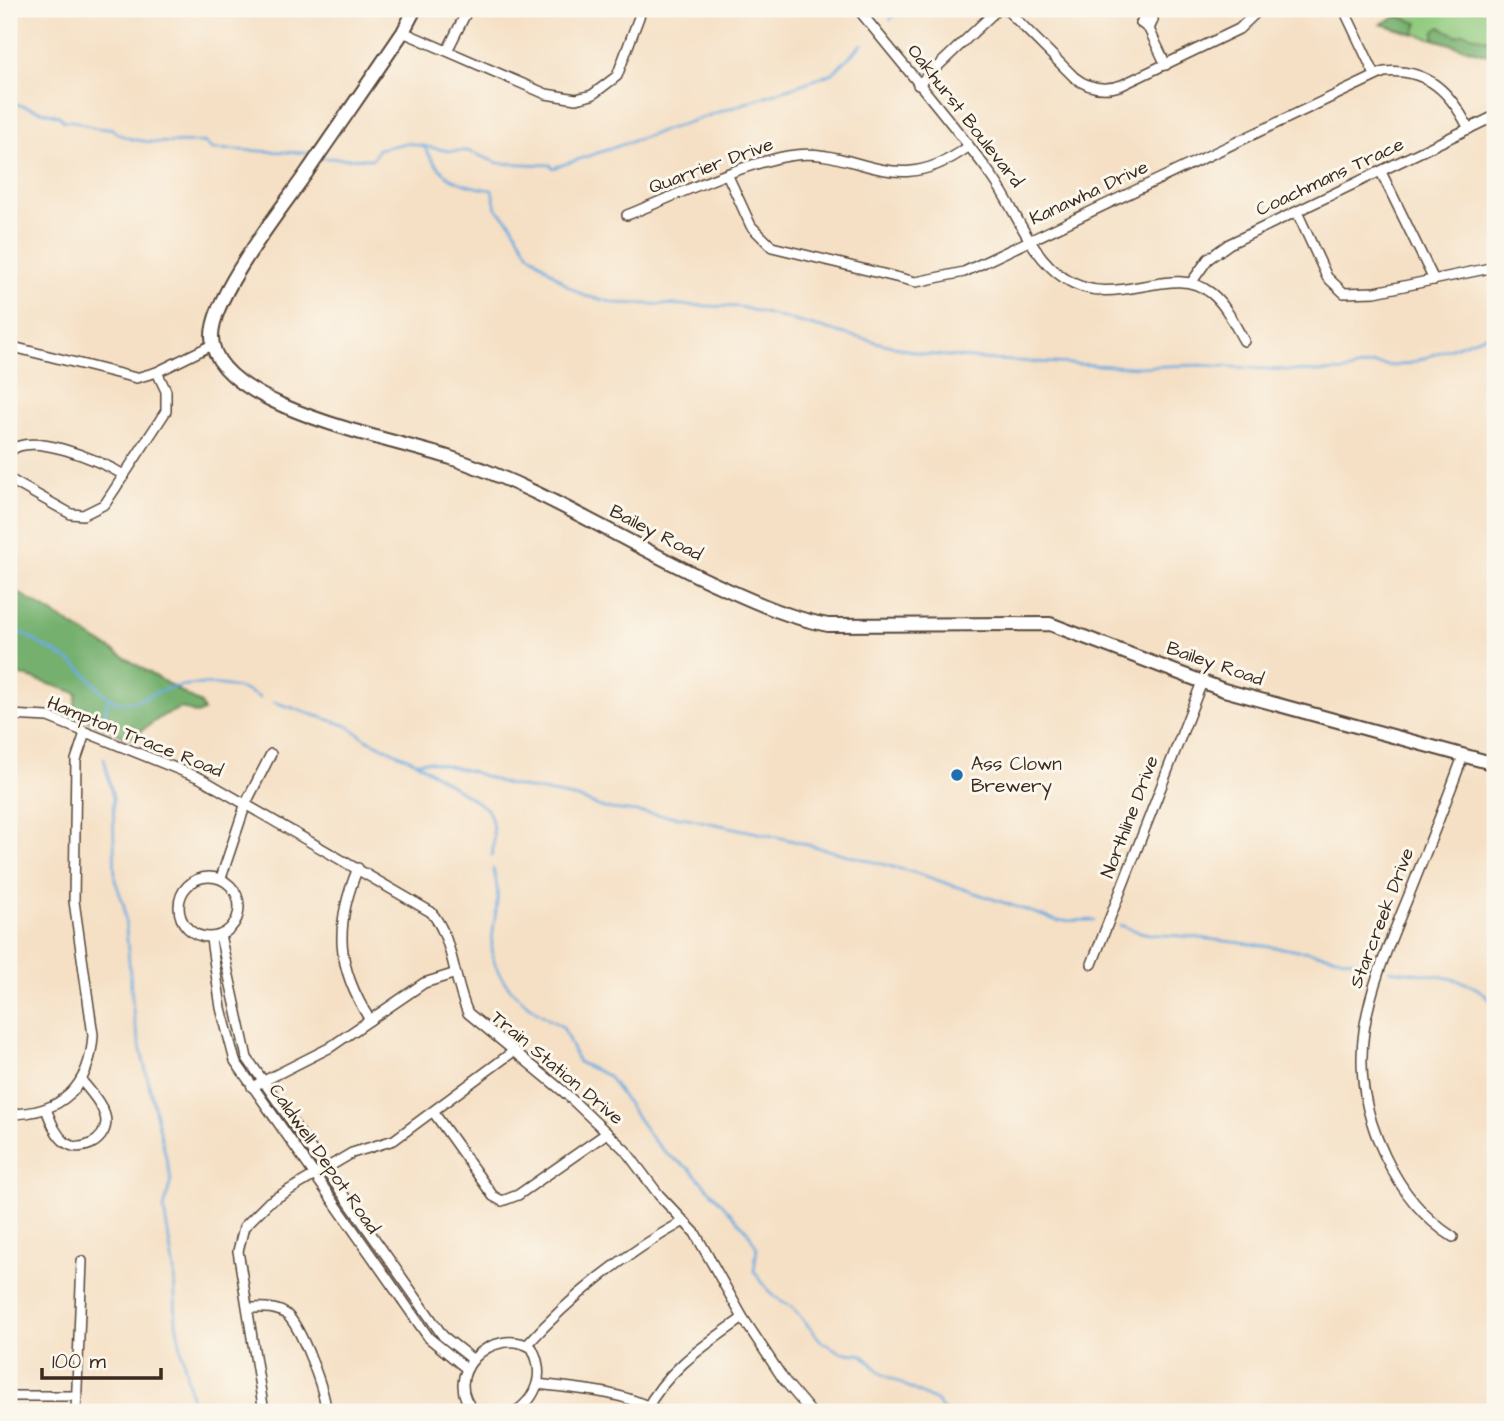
<svg xmlns="http://www.w3.org/2000/svg" width="1504" height="1421" font-family="'Architects Daughter',sans-serif">
<style>
.green{fill:#92cc80;stroke:#667b4f;stroke-width:2}
.forest{fill:#75b06e;stroke:#586d46;stroke-width:2}
.lines{fill:none;stroke-linecap:round;stroke-linejoin:round}
.stream{stroke:#6dabdf;stroke-width:2.5}
.street-casing{stroke:#574537;stroke-width:12}
.secondary-casing{stroke:#574537;stroke-width:16}
.street{stroke:#fff;stroke-width:9}
.secondary{stroke:#fff;stroke-width:12}
.poi-dot{fill:#1f6fb2;stroke:#fbf7ec;stroke-width:2.5}
.labels{text-anchor:middle;dominant-baseline:central;stroke-width:6;stroke-linejoin:round;paint-order:stroke}
.street-label{font-size:19px;fill:#3b2a1e;stroke:#fbf7ec}
.poi-label{font-size:19px;fill:#3b2a1e;stroke:#fbf7ec;text-anchor:start}
</style>
<rect width="100%" height="100%" fill="#fbf7ec"/>
<filter id="ink" filterUnits="userSpaceOnUse"><feTurbulence type="fractalNoise" baseFrequency=".0143" numOctaves="2"/><feDisplacementMap in="SourceGraphic" scale="14" xChannelSelector="R" yChannelSelector="G"/><feConvolveMatrix kernelMatrix="1 2 1 2 8 2 1 2 1" color-interpolation-filters="sRGB"/></filter>
<filter id="wash" filterUnits="userSpaceOnUse"><feTurbulence type="fractalNoise" baseFrequency=".00686" numOctaves="4" result="noise"/><feDisplacementMap in="SourceGraphic" scale="28" xChannelSelector="R" yChannelSelector="G"/><feGaussianBlur stdDeviation="1.57" result="paint"/><feColorMatrix in="noise" values="0 0 0 0 0 0 0 0 0 0 0 0 0 0 0 0 0 1.4 0 .05"/><feComposite in="paint" operator="in"/></filter>
<g filter="url(#wash)">
<rect width="100%" height="100%" fill="#f5e0c5"/>
<!-- green -->
<path class="green" d="M1412,9H1495V57L1381,24Z"/>
<!-- forest -->
<g class="forest">
<path d="M1397,16L1418,23L1414,34L1381,24Z"/>
<path d="M1440,27L1457,36L1464,33L1495,42V57L1434,39V31Z"/>
<path d="M9,587L201,704L204,711L197,714L182,708L164,715L129,739L73,713L77,693L9,671Z"/>
</g>
<g class="lines">
<!-- stream -->
<g class="stream">
<path d="M890,20L899,9"/>
<path d="M9,102L59,116L64,121C84,119 86,131 111,128C127,147 180,142 204,142L212,149L309,153"/>
<path d="M423,145C441,178 456,185 492,190L496,208L511,223L528,252L568,286L585,296L616,303L740,307L923,354L995,360L1133,367L1201,365L1318,372L1345,371L1373,364L1393,366L1408,364L1495,332"/>
<path d="M321,158L373,159L378,149L407,143L449,151H468L498,163L551,165L553,168L808,82L833,73L862,44"/>
<path d="M9,624C30,641 57,651 78,667C92,677 101,698 119,702C136,705 150,694 165,689C192,682 236,681 260,698"/>
<path d="M274,702L348,726L366,739L416,762L486,808C495,819 494,842 492,856"/>
<path d="M104,718L108,698"/>
<path d="M104,758L113,798L115,880L124,906L134,1020L171,1179L164,1209L174,1271L176,1322L194,1412"/>
<path d="M416,762L427,761L470,771L506,784L578,798L603,808L687,818L786,839L916,873L1058,921L1094,920"/>
<path d="M493,869C503,900 493,914 492,944C490,982 533,1012 563,1027L578,1062L608,1076L653,1140L668,1155L690,1169L748,1232L757,1248L754,1271L772,1295L792,1307L822,1342L840,1352L863,1355L882,1374L936,1401L945,1412"/>
<path d="M1120,925C1153,939 1160,933 1193,937C1251,945 1312,949 1369,965"/>
<path d="M1389,970C1423,975 1478,974 1495,1007"/>
</g>
</g>
</g>
<g filter="url(#ink)">
<g class="lines">
<defs>
<g id="street">
<path d="M858,9C902,64 949,118 991,175C1015,207 1029,255 1064,278C1116,313 1171,260 1211,293C1226,305 1234,324 1244,341"/>
<path d="M1006,9L1074,77C1089,89 1105,91 1122,85L1239,29L1260,9"/>
<path d="M1347,9V16L1375,75"/>
<path d="M1149,29L1141,23L1145,15L1153,20L1149,29L1166,65"/>
<path d="M403,32L546,94L576,99L592,95L617,76L642,9"/>
<path d="M448,49L468,9"/>
<path d="M918,85L998,9"/>
<path d="M1381,172L1434,280"/>
<path d="M728,176L751,226L772,247L916,282L964,272L1384,72C1428,68 1451,93 1469,129"/>
<path d="M1297,212L1327,277L1344,293L1375,292L1495,267"/>
<path d="M627,215C675,196 738,165 788,156C857,144 891,203 968,147"/>
<path d="M1191,283L1208,259L1229,244L1495,116"/>
<path d="M9,346L136,378L157,372L212,345"/>
<path d="M9,452C31,430 100,461 124,475"/>
<path d="M9,479L71,514L83,515L105,504L166,411V391L157,372"/>
<path d="M9,715L48,717L200,778L431,912C454,939 453,981 468,1013L564,1092L625,1150L659,1195L695,1233L743,1318L784,1380L811,1412"/>
<path d="M358,868C334,926 336,966 370,1020"/>
<circle cx="209" cy="907" r="30"/>
<path d="M221,878L246,803L271,754"/>
<path d="M220,935L247,1058L443,1336L472,1359"/>
<path d="M211,939L221,1008L235,1061L429,1338L467,1369"/>
<path d="M1092,964L1202,682"/>
<path d="M252,1087L329,1048L424,983L453,974"/>
<path d="M46,1109C51,1121 55,1134 65,1142C80,1154 105,1142 106,1122C106,1108 90,1091 81,1080"/>
<path d="M434,1113L493,1196L502,1201L518,1195L607,1133"/>
<path d="M9,1114C62,1114 90,1087 93,1035L74,901L76,760L85,733"/>
<path d="M1453,1237C1423,1218 1400,1188 1385,1156C1338,1058 1371,988 1409,895C1427,849 1446,803 1463,756"/>
<path d="M248,1308C261,1308 274,1306 286,1314C301,1326 326,1393 326,1412"/>
<path d="M527,1345C570,1297 626,1253 684,1221"/>
<path d="M537,1384C581,1389 621,1391 660,1412"/>
<path d="M9,1396H77"/>
<path d="M76,1412L82,1261"/>
<path d="M264,1412L240,1263L238,1251L244,1227L269,1202L352,1153L394,1140L514,1051"/>
<path d="M475,1412C439,1376 492,1324 532,1348C545,1373 538,1397 515,1412"/>
<path d="M645,1412C667,1369 705,1345 743,1318"/>
</g>
<path id="secondary" d="M415,9L403,32C372,78 339,125 307,172C283,207 212,295 212,336C211,407 398,440 451,458C545,489 628,545 719,586C755,602 789,618 828,625L1050,624L1224,690L1495,764"/>
</defs>
<!-- street casing -->
<use href="#street" class="street-casing"/>
<!-- secondary casing -->
<use href="#secondary" class="secondary-casing"/>
<!-- street -->
<use href="#street" class="street"/>
<!-- secondary -->
<use href="#secondary" class="secondary"/>
</g>
</g>
<!-- markers -->
<circle class="poi-dot" cx="957" cy="775" r="7"/>
<g class="labels">
<!-- street labels -->
<g class="street-label">
<text transform="translate(965 116) rotate(52)">Oakhurst Boulevard</text>
<text transform="translate(711 166) rotate(-20)">Quarrier Drive</text>
<text transform="translate(1330 177) rotate(-25)">Coachmans Trace</text>
<text transform="translate(1089 193) rotate(-25)">Kanawha Drive</text>
<text transform="translate(656 533) rotate(27)">Bailey Road</text>
<text transform="translate(1215 664) rotate(19)">Bailey Road</text>
<text transform="translate(135 737) rotate(22)">Hampton Trace Road</text>
<text transform="translate(1130 817) rotate(-69)">Northline Drive</text>
<text transform="translate(1382 918) rotate(-69)">Starcreek Drive</text>
<text transform="translate(557 1068) rotate(40)">Train Station Drive</text>
<text transform="translate(324 1159) rotate(55)">Caldwell Depot Road</text>
</g>
<!-- poi labels -->
<g class="poi-label">
<text x="971" y="764">Ass Clown<tspan x="971" dy="22">Brewery</tspan></text>
</g>
</g>
<!-- margin -->
<rect width="1504" height="1421" fill="none" stroke="#fbf7ec" stroke-width="35"/>
<!-- scale -->
<path d="M42 1368v10h119v-10" fill="none" stroke="#3b2a1e" stroke-width="3.5"/>
<text x="52" y="1368" font-size="21" fill="#3b2a1e" stroke="#fbf7ec" stroke-width="5" paint-order="stroke">100 m</text>
</svg>
